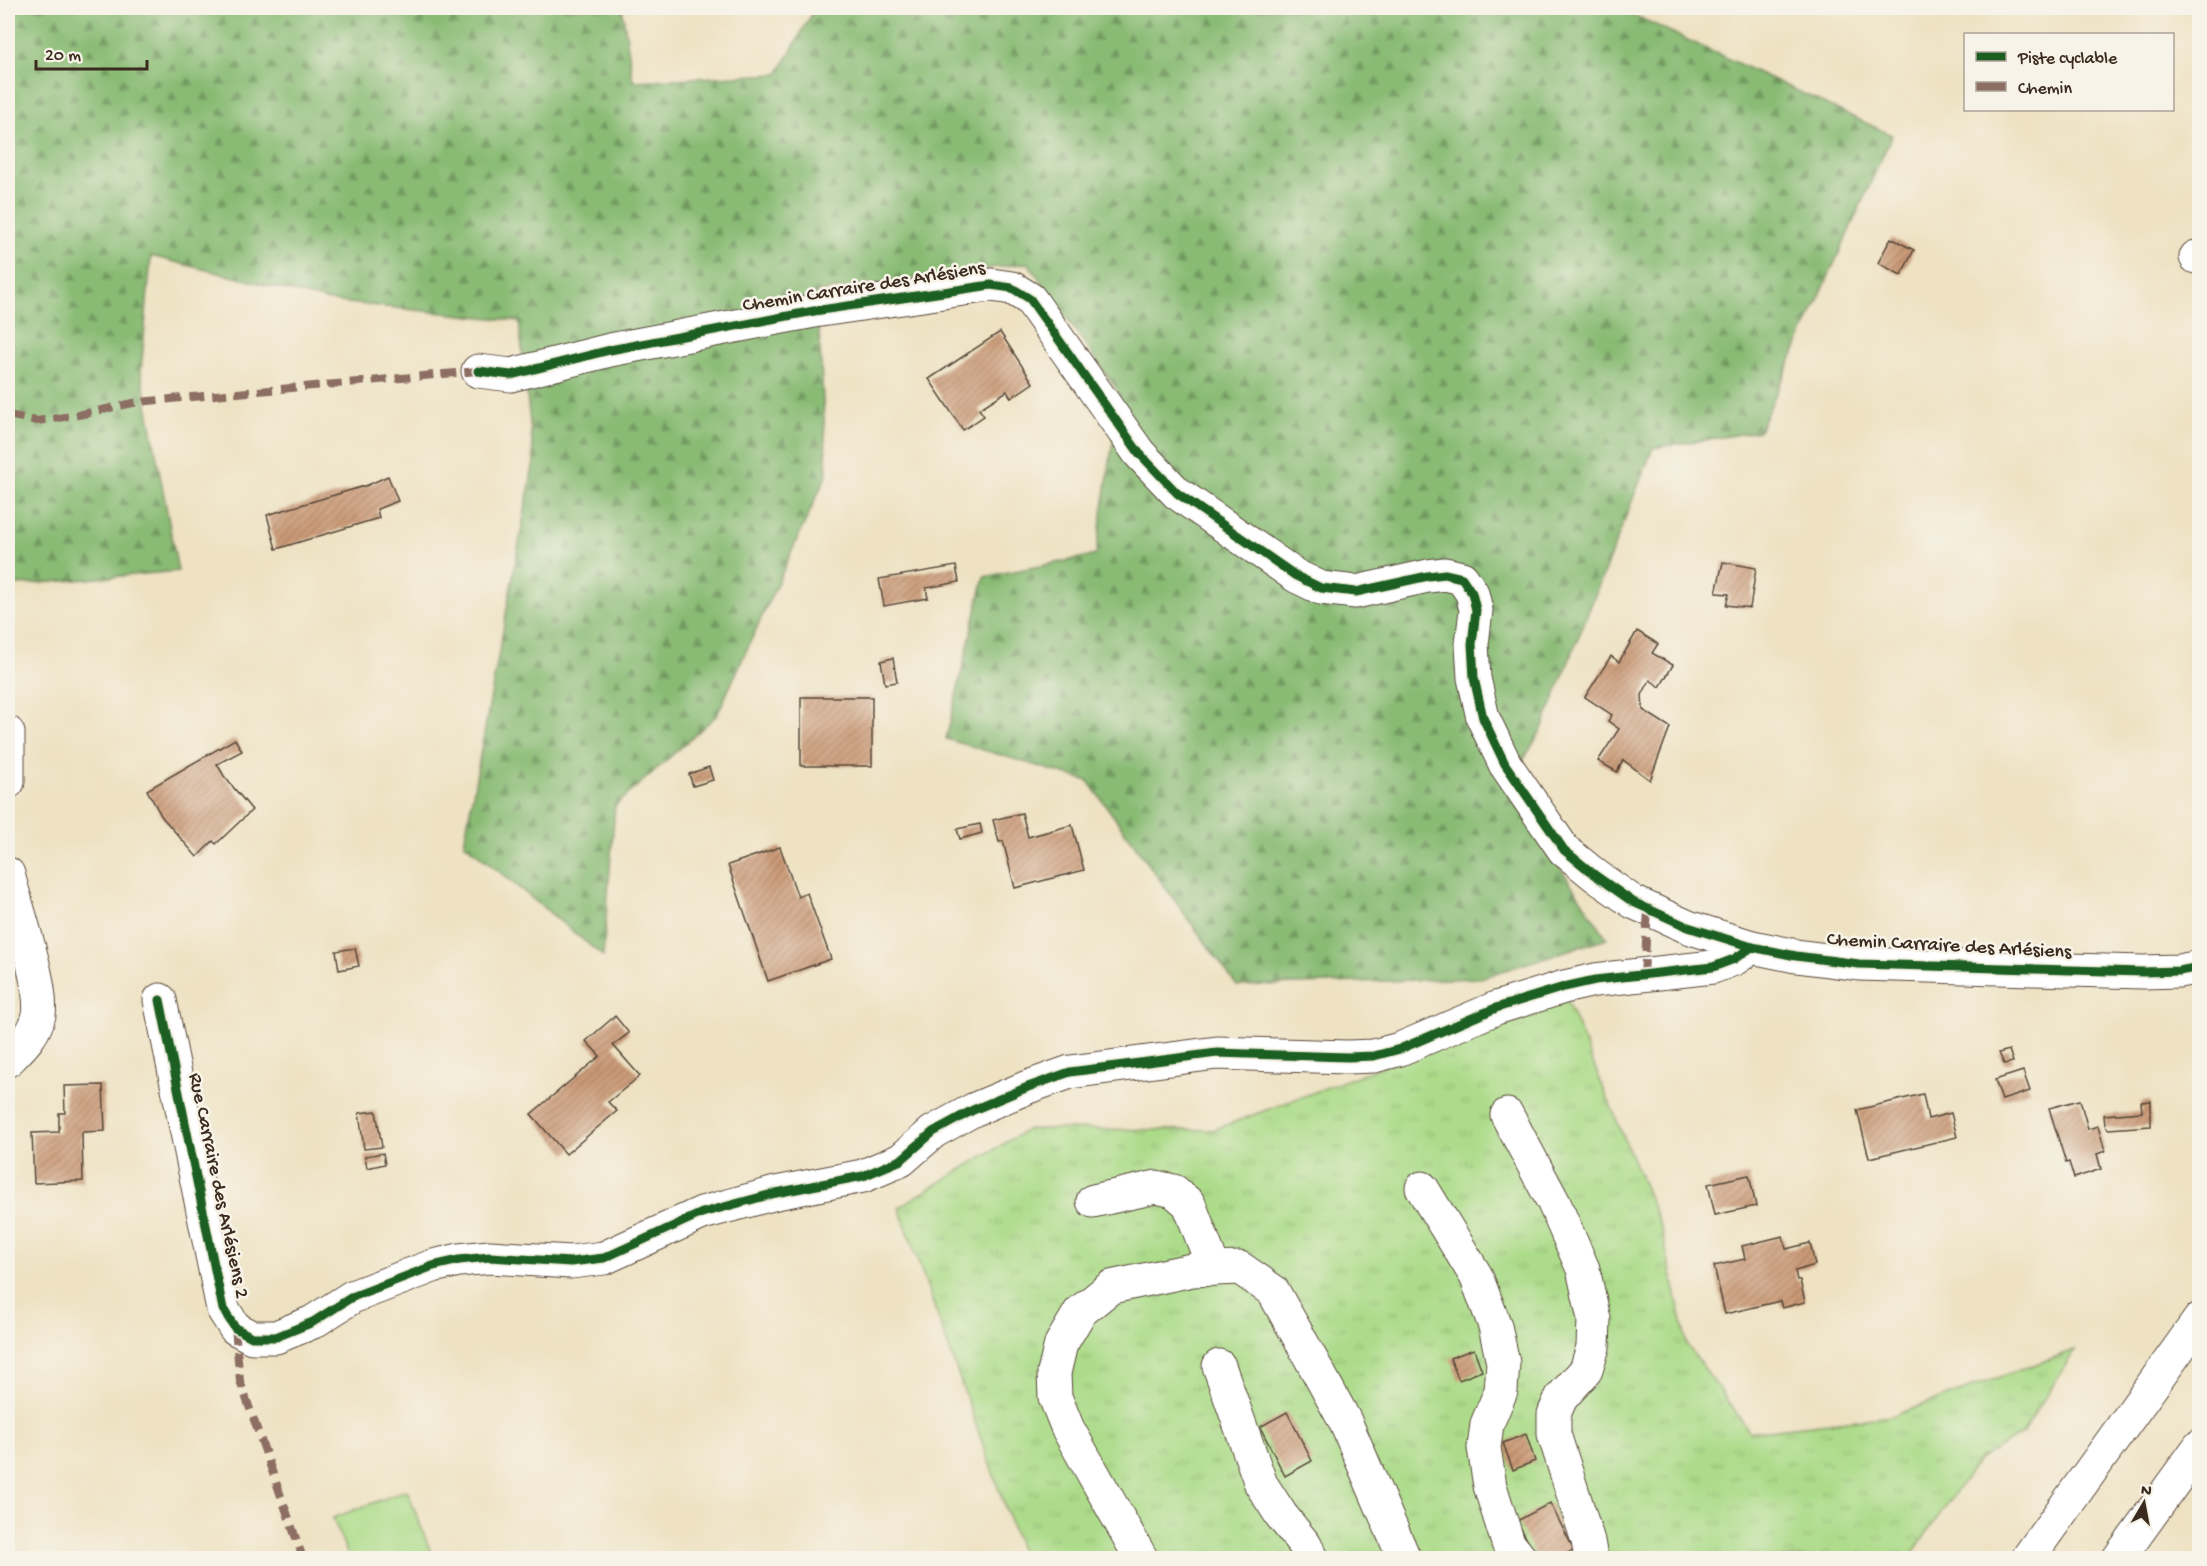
<svg xmlns="http://www.w3.org/2000/svg" width="2207" height="1566" font-family="'Gochi Hand',sans-serif">
<style>
.grass{fill:url(#grass-tufts);stroke:#748254;stroke-width:1.5}
.forest{fill:url(#forest-firs);stroke:#62724a;stroke-width:1.5}
.pitch{fill:#acdb89;stroke:#748254;stroke-width:1.5}
.building{fill:url(#building-hatch)}
.lines{fill:none;stroke-linecap:round;stroke-linejoin:round}
.minor-casing{stroke:#564637;stroke-width:35}
.highway-casing{stroke:#564637;stroke-width:35}
.minor{stroke:#fff;stroke-width:33}
.highway{stroke:#fff;stroke-width:33}
.quiet{stroke:#8d6e63;stroke-width:8;stroke-dasharray:15 8;stroke-linecap:butt}
.cycleway-casing{stroke:#f7f3e8;stroke-width:13}
.cycleway{stroke:#1b5e20;stroke-width:9}
.labels{text-anchor:middle;dominant-baseline:central;stroke-width:5;stroke-linejoin:round;paint-order:stroke}
.street-label{font-size:20px;fill:#3b2a1e;stroke:#f7f3e8}
</style>
<defs>
<pattern id="grass-tufts" width="24" height="20" patternUnits="userSpaceOnUse" patternTransform="scale(1.5)"><rect width="24" height="20" fill="#acdb89"/><path d="M3 7l-1-3M5 7V3M7 7l1-3M15 17l-1-3M17 17v-4M19 17l1-3" fill="none" stroke="#95bc76"/></pattern>
<pattern id="forest-firs" width="22" height="20" patternUnits="userSpaceOnUse" patternTransform="scale(1.5)"><rect width="22" height="20" fill="#89bb75"/><path d="M5 1l3.5 6h-7zM16 11l3.5 6h-7z" fill="#71985f"/></pattern>
<pattern id="building-hatch" width="6" height="6" patternUnits="userSpaceOnUse" patternTransform="scale(1.5)"><rect width="6" height="6" fill="#cb9a77"/><path d="M-1 1l2-2M0 6l6-6M5 7l2-2" fill="none" stroke="#a67e61"/></pattern>
</defs>
<rect width="100%" height="100%" fill="#f7f3e8"/>
<filter id="ink" filterUnits="userSpaceOnUse"><feTurbulence type="fractalNoise" baseFrequency=".0167" numOctaves="2"/><feDisplacementMap in="SourceGraphic" scale="12" xChannelSelector="R" yChannelSelector="G"/><feConvolveMatrix kernelMatrix="1 2 1 2 8 2 1 2 1" color-interpolation-filters="sRGB"/></filter>
<filter id="wash" filterUnits="userSpaceOnUse"><feTurbulence type="fractalNoise" baseFrequency=".008" numOctaves="4" result="noise"/><feDisplacementMap in="SourceGraphic" scale="24" xChannelSelector="R" yChannelSelector="G"/><feGaussianBlur stdDeviation="1.35" result="paint"/><feColorMatrix in="noise" values="0 0 0 0 0 0 0 0 0 0 0 0 0 0 0 0 0 1.4 0 .05"/><feComposite in="paint" operator="in"/></filter>
<g filter="url(#wash)">
<rect width="100%" height="100%" fill="#eee2c3"/>
<!-- grass -->
<path class="grass" d="M1566,998L1661,1227L1687,1345L1750,1432L1892,1416L2075,1350L2022,1434L1979,1459L1909,1558H1023L899,1207L1028,1129L1213,1130Z"/>
<!-- forest -->
<path class="forest" d="M8,8H622L633,81L778,74L815,8H1619L1892,135L1759,431L1653,448L1543,727L1507,788L1607,938L1480,978L1237,986L1088,781L946,739L984,577L1096,555L1120,394L1028,263L817,292L827,474L717,715L615,806L603,956L464,843L534,461L519,321L330,301L151,256L141,372L178,571L8,586Z"/>
<!-- pitch -->
<path class="pitch" d="M407,1490L433,1558H349L333,1518Z"/>
<g id="blocks">
<!-- building -->
<g class="building">
<path d="M1891,238L1914,250L1901,275L1878,263Z"/>
<path d="M1000,332L1033,383L1011,398L1007,391L979,409L984,416L963,430L929,379Z"/>
<path d="M388,476L398,501L377,509L379,518L276,549L267,515L368,485Z"/>
<path d="M1723,562L1756,568L1750,608L1726,605L1729,594L1716,593Z"/>
<path d="M956,566L959,582L926,588L928,598L884,606L879,579Z"/>
<path d="M1637,631L1658,644L1652,653L1673,665L1660,687L1650,680L1642,695L1643,710L1670,727L1650,780L1623,760L1617,772L1598,761L1619,729L1608,721L1612,715L1585,697L1611,656L1619,662Z"/>
<path d="M893,658L897,682L885,684L881,661Z"/>
<rect x="801" y="697" width="71" height="69"/>
<path d="M235,739L242,751L217,764L224,776L252,810L216,844L213,841L197,857L162,817L147,790Z"/>
<path d="M709,767L713,780L693,786L689,774Z"/>
<path d="M1022,813L1028,837L1072,825L1084,870L1015,888L1003,841L999,842L993,820Z"/>
<path d="M980,824L982,833L960,839L957,829Z"/>
<path d="M780,847L798,897L807,893L831,959L768,981L728,865Z"/>
<path d="M355,948L359,966L339,970L336,951Z"/>
<path d="M615,1016L629,1033L613,1045L640,1076L608,1102L617,1111L566,1154L531,1114L600,1056L586,1041Z"/>
<path d="M2009,1050L2013,1062L2004,1064L1999,1053Z"/>
<path d="M2023,1071L2030,1091L2002,1100L1995,1080Z"/>
<path d="M103,1085L105,1131L82,1132L83,1181L34,1183L32,1133L59,1132V1113H65L64,1086Z"/>
<path d="M1923,1094L1928,1119L1951,1113L1957,1137L1869,1158L1857,1110Z"/>
<path d="M2080,1100L2088,1129L2098,1126L2105,1151L2097,1154L2101,1169L2074,1178L2069,1162L2066,1163L2049,1108Z"/>
<path d="M2151,1101V1126L2108,1129L2105,1125L2104,1115L2142,1112L2141,1102Z"/>
<path d="M376,1111L382,1147L364,1149L359,1113Z"/>
<path d="M383,1153L385,1164L367,1168L365,1156Z"/>
<path d="M1749,1175L1756,1206L1715,1215L1708,1184Z"/>
<path d="M1783,1236L1786,1249L1810,1243L1815,1265L1795,1271L1797,1280H1800L1805,1302L1782,1308L1780,1301L1725,1314L1714,1266L1745,1259L1742,1246Z"/>
<path d="M1474,1349L1482,1371L1459,1380L1450,1358Z"/>
<path d="M1287,1412L1312,1461L1285,1476L1260,1427Z"/>
<path d="M1526,1434L1535,1461L1513,1470L1503,1443Z"/>
<path d="M1550,1503L1574,1550L1558,1558H1537L1517,1521Z"/>
</g>
</g>
</g>
<g filter="url(#ink)">
<use href="#blocks" fill-opacity="0" stroke="#564637" stroke-width="1.5"/>
<g class="lines">
<defs>
<g id="minor">
<path d="M2196,257L2200,258"/>
<path d="M478,371L511,375L610,350L814,311L991,285L1012,288L1030,299L1139,453L1177,493L1296,576L1321,588L1356,592L1428,576L1445,574L1462,578L1472,593L1476,610L1472,644L1474,678L1483,718L1505,764L1564,850L1596,876L1633,902L1688,927L1752,947L1796,956L1859,964L2143,972L2179,971L2200,967"/>
<path d="M8,733V782"/>
<path d="M8,874C16,907 44,985 39,1015C35,1034 21,1047 8,1060"/>
<path d="M160,1000L223,1309L235,1328L252,1337H276L313,1322L352,1297L433,1266L459,1260L490,1257L571,1262L604,1258L702,1213L776,1193L863,1176L901,1160L933,1132L973,1110L1028,1087L1070,1072L1217,1053L1348,1057L1374,1056L1400,1049L1496,1008L1564,987L1595,980L1713,967L1734,959L1752,947"/>
<path d="M1507,1115L1554,1203L1583,1269L1594,1319L1593,1347L1586,1370L1561,1398L1554,1414V1434L1588,1541L1591,1558"/>
<path d="M1422,1188L1476,1276L1495,1326L1503,1363L1501,1391L1487,1424L1484,1448L1490,1486L1508,1543L1520,1558"/>
<path d="M1093,1201L1156,1187L1174,1191L1189,1204L1214,1269"/>
<path d="M1219,1366L1261,1484L1281,1515L1305,1545L1312,1558"/>
<path d="M1141,1558L1068,1429L1055,1397L1054,1373L1061,1344L1080,1312L1111,1287L1192,1270L1240,1268L1273,1291L1300,1339L1345,1421L1404,1558"/>
</g>
<g id="highway">
<path d="M2028,1558L2200,1319"/>
<path d="M2119,1558L2200,1446"/>
</g>
</defs>
<!-- minor casing -->
<use href="#minor" class="minor-casing"/>
<!-- highway casing -->
<use href="#highway" class="highway-casing"/>
<!-- minor -->
<use href="#minor" class="minor"/>
<!-- highway -->
<use href="#highway" class="highway"/>
<!-- quiet -->
<g class="quiet">
<path d="M8,415L37,421L78,415L138,402L478,371"/>
<path d="M1644,975L1648,909"/>
<path d="M235,1328L240,1381L303,1558"/>
</g>
<defs>
<g id="cycleway">
<path d="M478,371L511,375L610,350L814,311L991,285L1012,288L1030,299L1139,453L1177,493L1296,576L1321,588L1356,592L1428,576L1445,574L1462,578L1472,593L1476,610L1472,644L1474,678L1483,718L1505,764L1564,850L1596,876L1633,902L1688,927L1752,947L1796,956L1859,964L2143,972L2179,971L2200,967"/>
<path d="M160,1000L223,1309L235,1328L252,1337H276L313,1322L352,1297L433,1266L459,1260L490,1257L571,1262L604,1258L702,1213L776,1193L863,1176L901,1160L933,1132L973,1110L1028,1087L1070,1072L1217,1053L1348,1057L1374,1056L1400,1049L1496,1008L1564,987L1595,980L1713,967L1734,959L1752,947"/>
</g>
</defs>
<!-- cycleway casing -->
<use href="#cycleway" class="cycleway-casing"/>
<!-- cycleway -->
<use href="#cycleway" class="cycleway"/>
</g>
</g>
<g class="labels">
<!-- street labels -->
<g class="street-label">
<text transform="translate(864 288) rotate(-9)">Chemin Carraire des Arlésiens</text>
<text transform="translate(1949 947) rotate(3)">Chemin Carraire des Arlésiens</text>
<text transform="translate(217 1186) rotate(78)">Rue Carraire des Arlésiens 2</text>
</g>
</g>
<!-- margin -->
<rect width="2207" height="1566" fill="none" stroke="#f7f3e8" stroke-width="30"/>
<!-- legend -->
<rect x="1964" y="33" width="210" height="78" fill="#f7f3e8" stroke="#aca397" stroke-width="1.5"/>
<rect x="1976" y="52" width="30" height="9" fill="#1b5e20" stroke="#aca397" stroke-width="1.5"/>
<text x="2018" y="63" font-size="18" fill="#3b2a1e">Piste cyclable</text>
<rect x="1976" y="82" width="30" height="9" fill="#8d6e63" stroke="#aca397" stroke-width="1.5"/>
<text x="2018" y="93" font-size="18" fill="#3b2a1e">Chemin</text>
<!-- north arrow -->
<g transform="translate(2144 1503) rotate(10)" stroke="#f7f3e8" stroke-width="4.5" paint-order="stroke">
<path d="M0-4.5L10 22L0 15L-10 22Z" fill="#3b2a1e"/>
<text y="-9" font-size="16" font-weight="bold" text-anchor="middle" fill="#3b2a1e">N</text>
</g>
<!-- scale -->
<path d="M36 60v9h111v-9" fill="none" stroke="#3b2a1e" stroke-width="3"/>
<text x="45" y="60" font-size="18" fill="#3b2a1e" stroke="#f7f3e8" stroke-width="4.5" paint-order="stroke">20 m</text>
</svg>
